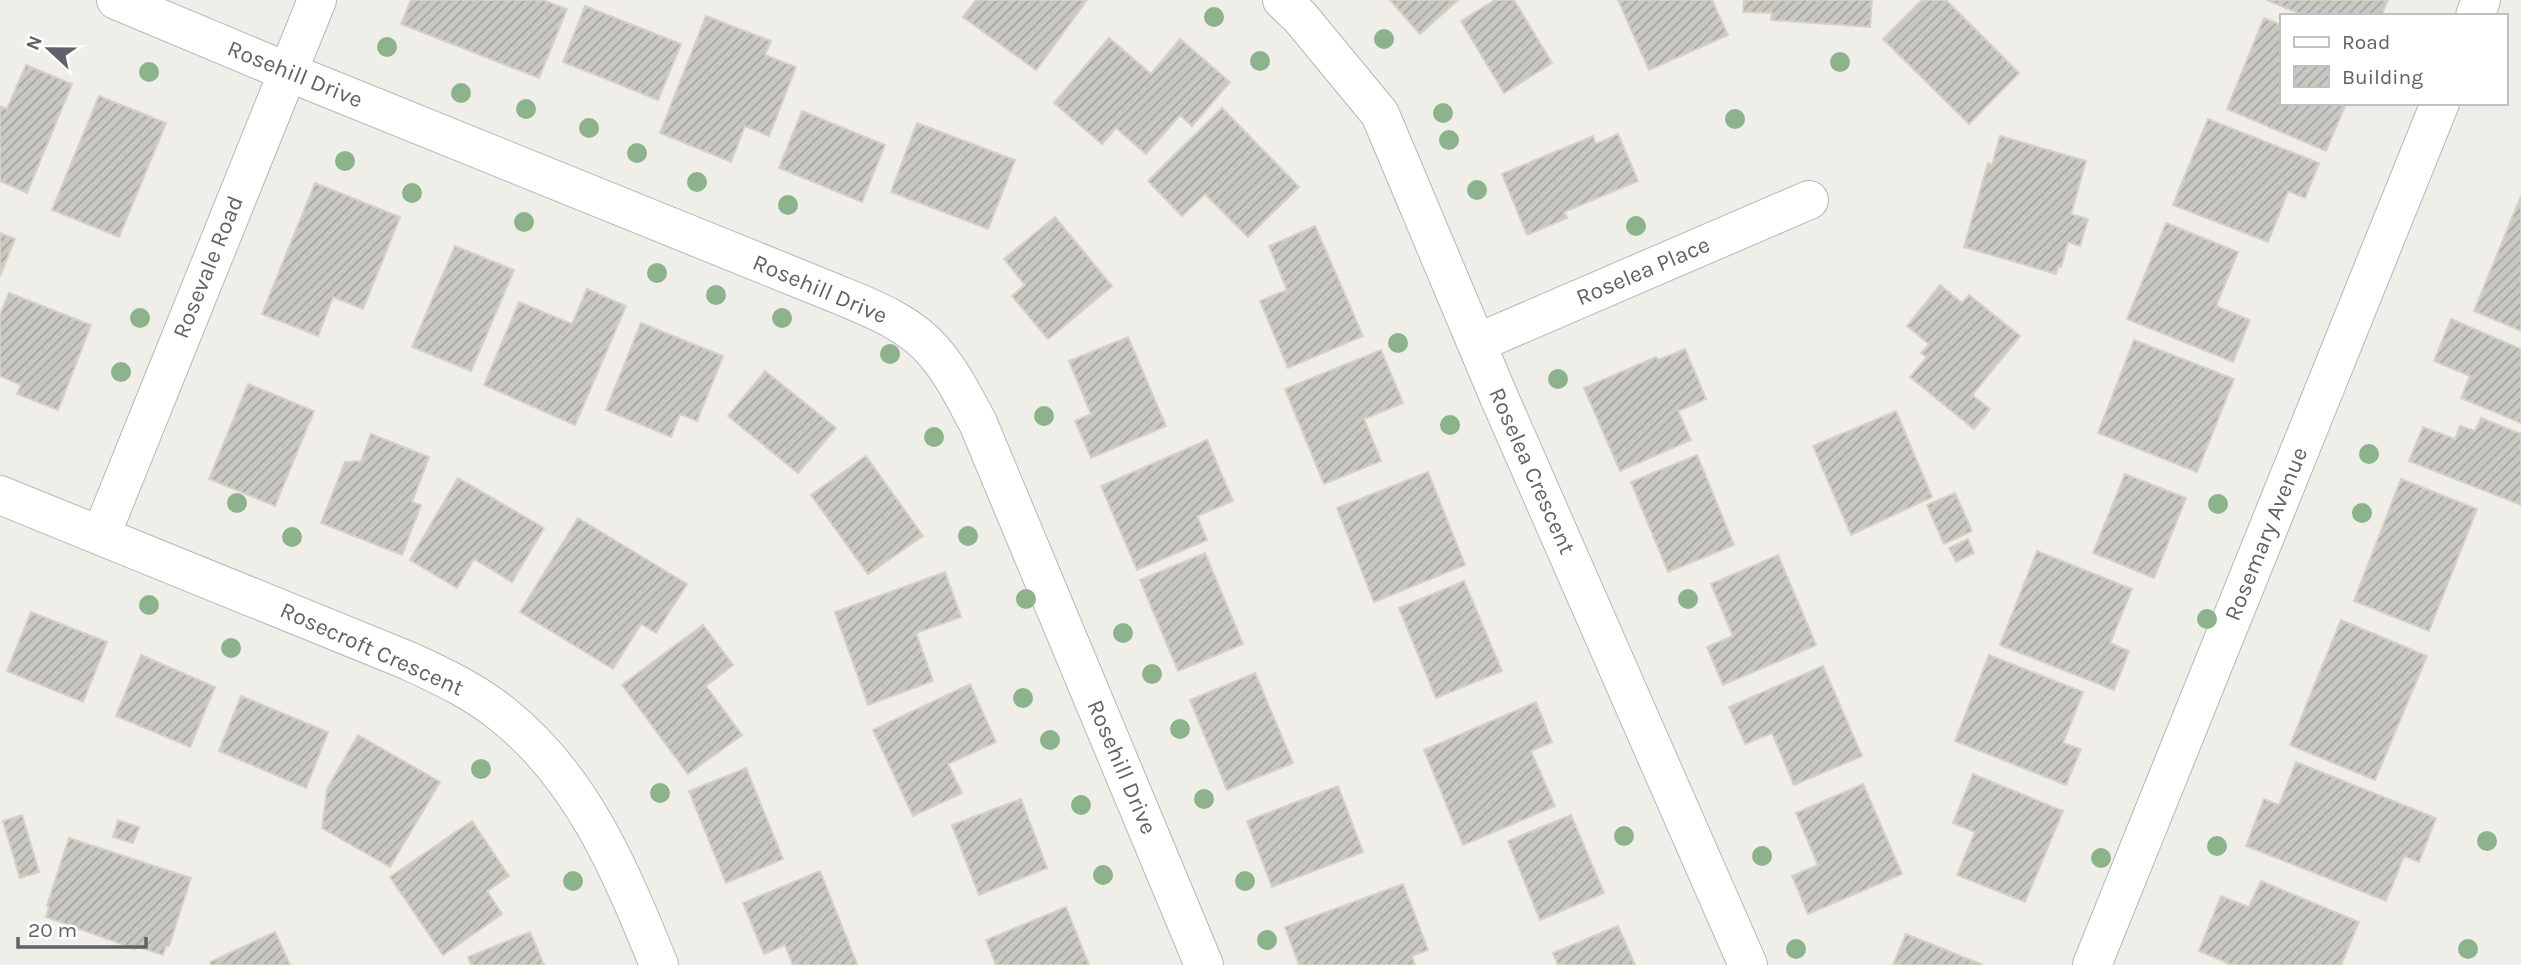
<svg xmlns="http://www.w3.org/2000/svg" width="2521" height="965" font-family="Karla,sans-serif">
<style>
.building{fill:url(#building-hatch);stroke:#d5d1c6;stroke-width:2}
.lines{fill:none;stroke-linecap:round;stroke-linejoin:round}
.street-casing{stroke:#b5b7bb;stroke-width:40}
.street{stroke:#fff;stroke-width:38}
.tree{fill:#8cb38c}
.labels{text-anchor:middle;dominant-baseline:central;stroke-width:6;stroke-linejoin:round;paint-order:stroke}
.street-label{font-size:23px;fill:#5f6267;stroke:#fff}
</style>
<defs>
<pattern id="building-hatch" width="6" height="6" patternUnits="userSpaceOnUse" patternTransform="scale(1.75)"><rect width="6" height="6" fill="#c9c8c2"/><path d="M-1 1l2-2M0 6l6-6M5 7l2-2" fill="none" stroke="#a6a6a1"/></pattern>
</defs>
<rect width="100%" height="100%" fill="#f0eee8"/>
<!-- building -->
<g class="building">
<path d="M411,0H543L567,9L539,78L401,24Z"/>
<path d="M976,0H1087L1036,70L963,17Z"/>
<path d="M1390,0H1458L1420,34Z"/>
<path d="M1495,0H1514L1552,63L1504,93L1461,21Z"/>
<path d="M1618,0H1712L1728,35L1649,70Z"/>
<path d="M1744,0H1872L1870,27L1771,20L1772,13L1743,12Z"/>
<path d="M1922,0H1946L2019,73L1969,124L1883,39Z"/>
<path d="M2267,0H2388L2381,16H2305Z"/>
<path d="M585,6L681,44L658,100L563,62Z"/>
<path d="M706,16L771,41L765,55L796,67L769,136L745,126L731,162L660,133Z"/>
<path d="M2264,18L2281,25V103H2339L2345,106L2326,151L2227,109Z"/>
<path d="M1109,38L1151,74L1180,39L1230,82L1192,126L1180,115L1146,154L1116,128L1102,144L1054,103Z"/>
<path d="M26,65L72,84L27,193L0,181V106L7,109Z"/>
<path d="M99,96L166,123L119,237L52,210Z"/>
<path d="M1222,108L1299,187L1248,237L1205,194L1182,216L1148,181Z"/>
<path d="M802,111L885,145L862,202L779,168Z"/>
<path d="M2208,119L2319,163L2305,198L2288,191L2268,242L2173,205Z"/>
<path d="M917,123L1015,160L988,229L891,192Z"/>
<path d="M1618,134L1638,181L1564,212L1567,218L1527,235L1502,174L1593,136L1596,144Z"/>
<path d="M2000,136L2086,161L2071,214L2088,219L2080,246L2068,242L2061,267L2059,266L2056,274L1964,247L1988,163L1992,165Z"/>
<path d="M315,183L400,217L363,309L333,297L318,336L262,314Z"/>
<path d="M2521,196V331L2474,311Z"/>
<path d="M1055,217L1112,286L1048,339L1012,296L1025,285L1004,259Z"/>
<path d="M2166,223L2238,252L2216,306L2250,320L2233,362L2127,319Z"/>
<path d="M1315,226L1363,336L1288,368L1260,301L1287,290L1269,246Z"/>
<path d="M0,233L15,239L0,276Z"/>
<path d="M455,246L514,270L471,371L412,347Z"/>
<path d="M1940,285L1962,303L1969,295L2020,336L1972,395L1990,409L1974,429L1910,377L1927,357L1921,353L1929,344L1907,326Z"/>
<path d="M587,289L626,306L575,425L484,385L519,302L572,324Z"/>
<path d="M9,293L91,325L58,410L17,394L21,385L0,376V315Z"/>
<path d="M2451,319L2521,349V423L2461,398L2470,376L2434,361Z"/>
<path d="M641,323L723,356L697,421L680,414L671,437L606,410Z"/>
<path d="M1128,337L1166,426L1091,458L1075,421L1091,414L1069,361Z"/>
<path d="M2134,340L2234,379L2197,472L2098,433Z"/>
<path d="M1685,349L1706,399L1678,411L1691,440L1620,471L1584,388L1656,357L1658,360Z"/>
<path d="M1381,350L1403,403L1364,419L1381,461L1324,484L1285,389Z"/>
<path d="M765,371L836,428L798,473L728,416Z"/>
<path d="M248,384L314,411L275,506L209,479Z"/>
<path d="M1896,411L1932,497L1851,535L1813,446Z"/>
<path d="M2481,418L2521,434V505L2409,461L2423,427L2455,439L2460,426L2475,431Z"/>
<path d="M371,434L429,457L412,502L421,505L402,555L321,523L345,462L361,461Z"/>
<path d="M1207,440L1233,501L1197,516L1207,540L1137,570L1101,486Z"/>
<path d="M1697,455L1734,545L1668,572L1631,482Z"/>
<path d="M866,456L923,536L868,574L811,495Z"/>
<path d="M1428,472L1465,565L1374,602L1337,508Z"/>
<path d="M2125,474L2186,498L2154,578L2093,553Z"/>
<path d="M458,478L544,528L512,582L474,559L457,588L410,560Z"/>
<path d="M2401,479L2477,509L2429,631L2354,601Z"/>
<path d="M1955,493L1972,531L1944,544L1927,505Z"/>
<path d="M578,518L687,584L656,633L641,624L613,669L520,612Z"/>
<path d="M1968,539L1974,553L1956,562L1949,548Z"/>
<path d="M2037,551L2132,589L2110,643L2129,651L2114,690L2000,645Z"/>
<path d="M1205,553L1243,644L1178,671L1140,580Z"/>
<path d="M1778,555L1816,645L1723,685L1707,647L1733,636L1711,584Z"/>
<path d="M945,572L961,617L916,633L933,681L868,705L835,612Z"/>
<path d="M1464,581L1502,671L1436,698L1399,608Z"/>
<path d="M31,612L107,642L83,702L7,671Z"/>
<path d="M2341,620L2427,656L2375,780L2290,745Z"/>
<path d="M703,625L733,665L706,686L742,735L688,774L622,685Z"/>
<path d="M141,655L215,687L190,747L116,716Z"/>
<path d="M1989,655L2083,692L2063,743L2081,749L2066,785L1955,741Z"/>
<path d="M1823,666L1862,756L1794,785L1772,733L1745,744L1729,707Z"/>
<path d="M1255,673L1293,763L1227,790L1190,700Z"/>
<path d="M970,684L996,742L948,764L962,793L913,816L873,730Z"/>
<path d="M241,696L328,732L306,788L219,751Z"/>
<path d="M1536,702L1552,742L1531,751L1555,806L1463,845L1424,750Z"/>
<path d="M358,735L440,782L390,867L322,828L327,789Z"/>
<path d="M2296,762L2436,818L2419,862L2404,856L2386,901L2246,846L2264,799L2279,805Z"/>
<path d="M746,768L783,859L726,883L689,791Z"/>
<path d="M1973,774L2063,811L2025,902L1957,875L1975,832L1953,823Z"/>
<path d="M1863,784L1902,874L1808,914L1792,876L1818,865L1796,813Z"/>
<path d="M1338,786L1363,852L1272,887L1247,821Z"/>
<path d="M1021,799L1047,868L979,895L952,825Z"/>
<path d="M22,815L39,872L20,878L3,821Z"/>
<path d="M1571,815L1604,893L1540,920L1508,841Z"/>
<path d="M118,820L139,827L133,843L113,837Z"/>
<path d="M472,821L509,876L487,891L502,914L443,955L390,877Z"/>
<path d="M69,838L191,878L169,946H166L163,955L136,946L135,949L46,917L49,907L47,906Z"/>
<path d="M820,871L857,964L853,965H793L785,945L764,954L743,903Z"/>
<path d="M2261,881L2359,922L2341,965H2232L2199,951L2221,896L2249,907Z"/>
<path d="M1403,884L1428,950L1412,956L1415,965H1299L1285,927Z"/>
<path d="M1066,907L1089,965H996L986,940Z"/>
<path d="M1618,926L1635,965H1558L1553,953Z"/>
<path d="M275,932L290,965H211L210,962Z"/>
<path d="M530,932L544,965H471L468,957Z"/>
<path d="M1906,934L1983,965H1893Z"/>
</g>
<g class="lines">
<defs>
<g id="street">
<path d="M116,0L288,72L837,294C871,308 911,323 935,353C953,374 965,399 978,423L1204,965"/>
<path d="M1282,0L1300,17L1380,114L1499,397L1748,965"/>
<path d="M2475,16L2481,0"/>
<path d="M1477,343L1809,200"/>
<path d="M0,495L409,661C441,676 474,691 502,714C583,778 621,872 659,965"/>
<path d="M101,535L317,0"/>
<path d="M2092,965L2440,103"/>
</g>
</defs>
<!-- street casing -->
<use href="#street" class="street-casing"/>
<!-- street -->
<use href="#street" class="street"/>
</g>
<!-- trees -->
<g class="tree">
<circle cx="1214" cy="17" r="10"/>
<circle cx="1384" cy="39" r="10"/>
<circle cx="387" cy="47" r="10"/>
<circle cx="1260" cy="61" r="10"/>
<circle cx="1840" cy="62" r="10"/>
<circle cx="149" cy="72" r="10"/>
<circle cx="461" cy="93" r="10"/>
<circle cx="526" cy="109" r="10"/>
<circle cx="1443" cy="113" r="10"/>
<circle cx="1735" cy="119" r="10"/>
<circle cx="589" cy="128" r="10"/>
<circle cx="1449" cy="140" r="10"/>
<circle cx="637" cy="153" r="10"/>
<circle cx="345" cy="161" r="10"/>
<circle cx="697" cy="182" r="10"/>
<circle cx="1477" cy="190" r="10"/>
<circle cx="412" cy="193" r="10"/>
<circle cx="788" cy="205" r="10"/>
<circle cx="524" cy="222" r="10"/>
<circle cx="1636" cy="226" r="10"/>
<circle cx="657" cy="273" r="10"/>
<circle cx="716" cy="295" r="10"/>
<circle cx="140" cy="318" r="10"/>
<circle cx="782" cy="318" r="10"/>
<circle cx="1398" cy="343" r="10"/>
<circle cx="890" cy="354" r="10"/>
<circle cx="121" cy="372" r="10"/>
<circle cx="1558" cy="379" r="10"/>
<circle cx="1044" cy="416" r="10"/>
<circle cx="1450" cy="425" r="10"/>
<circle cx="934" cy="437" r="10"/>
<circle cx="2369" cy="454" r="10"/>
<circle cx="237" cy="503" r="10"/>
<circle cx="2218" cy="504" r="10"/>
<circle cx="2362" cy="513" r="10"/>
<circle cx="968" cy="536" r="10"/>
<circle cx="292" cy="537" r="10"/>
<circle cx="1026" cy="599" r="10"/>
<circle cx="1688" cy="599" r="10"/>
<circle cx="149" cy="605" r="10"/>
<circle cx="2207" cy="619" r="10"/>
<circle cx="1123" cy="633" r="10"/>
<circle cx="231" cy="648" r="10"/>
<circle cx="1152" cy="674" r="10"/>
<circle cx="1023" cy="698" r="10"/>
<circle cx="1180" cy="729" r="10"/>
<circle cx="1050" cy="740" r="10"/>
<circle cx="481" cy="769" r="10"/>
<circle cx="660" cy="793" r="10"/>
<circle cx="1204" cy="799" r="10"/>
<circle cx="1081" cy="805" r="10"/>
<circle cx="1624" cy="836" r="10"/>
<circle cx="2487" cy="841" r="10"/>
<circle cx="2217" cy="846" r="10"/>
<circle cx="1762" cy="856" r="10"/>
<circle cx="2101" cy="858" r="10"/>
<circle cx="1103" cy="875" r="10"/>
<circle cx="573" cy="881" r="10"/>
<circle cx="1245" cy="881" r="10"/>
<circle cx="1267" cy="940" r="10"/>
<circle cx="1796" cy="949" r="10"/>
<circle cx="2468" cy="949" r="10"/>
</g>
<g class="labels">
<!-- street labels -->
<g class="street-label">
<text transform="translate(295 74) rotate(22)">Rosehill Drive</text>
<text transform="translate(208 267) rotate(-68)">Rosevale Road</text>
<text transform="translate(1643 271) rotate(-23)">Roselea Place</text>
<text transform="translate(820 289) rotate(23)">Rosehill Drive</text>
<text transform="translate(1532 471) rotate(66)">Roselea Crescent</text>
<text transform="translate(2266 534) rotate(-68)">Rosemary Avenue</text>
<text transform="translate(372 649) rotate(24)">Rosecroft Crescent</text>
<text transform="translate(1122 767) rotate(67)">Rosehill Drive</text>
</g>
</g>
<!-- legend -->
<rect x="2280" y="14" width="228" height="91" fill="#ffffff" stroke="#bfc0c2" stroke-width="2"/>
<rect x="2294" y="37" width="35" height="10" fill="#ffffff" stroke="#bfc0c2" stroke-width="2"/>
<text x="2342" y="49" font-size="21" fill="#5f6267">Road</text>
<rect x="2294" y="66" width="35" height="21" fill="url(#building-hatch)" stroke="#bfc0c2" stroke-width="2"/>
<text x="2342" y="84" font-size="21" fill="#5f6267">Building</text>
<!-- north arrow -->
<g transform="translate(49 49) rotate(292)" stroke="#ffffff" stroke-width="5" paint-order="stroke">
<path d="M0-5L12 26L0 18L-12 26Z" fill="#5f6267"/>
<text y="-10" font-size="19" font-weight="bold" text-anchor="middle" fill="#5f6267">N</text>
</g>
<!-- scale -->
<path d="M18 937v10h128v-10" fill="none" stroke="#5f6267" stroke-width="3.5"/>
<text x="28" y="937" font-size="21" fill="#5f6267" stroke="#ffffff" stroke-width="5" paint-order="stroke">20 m</text>
</svg>
